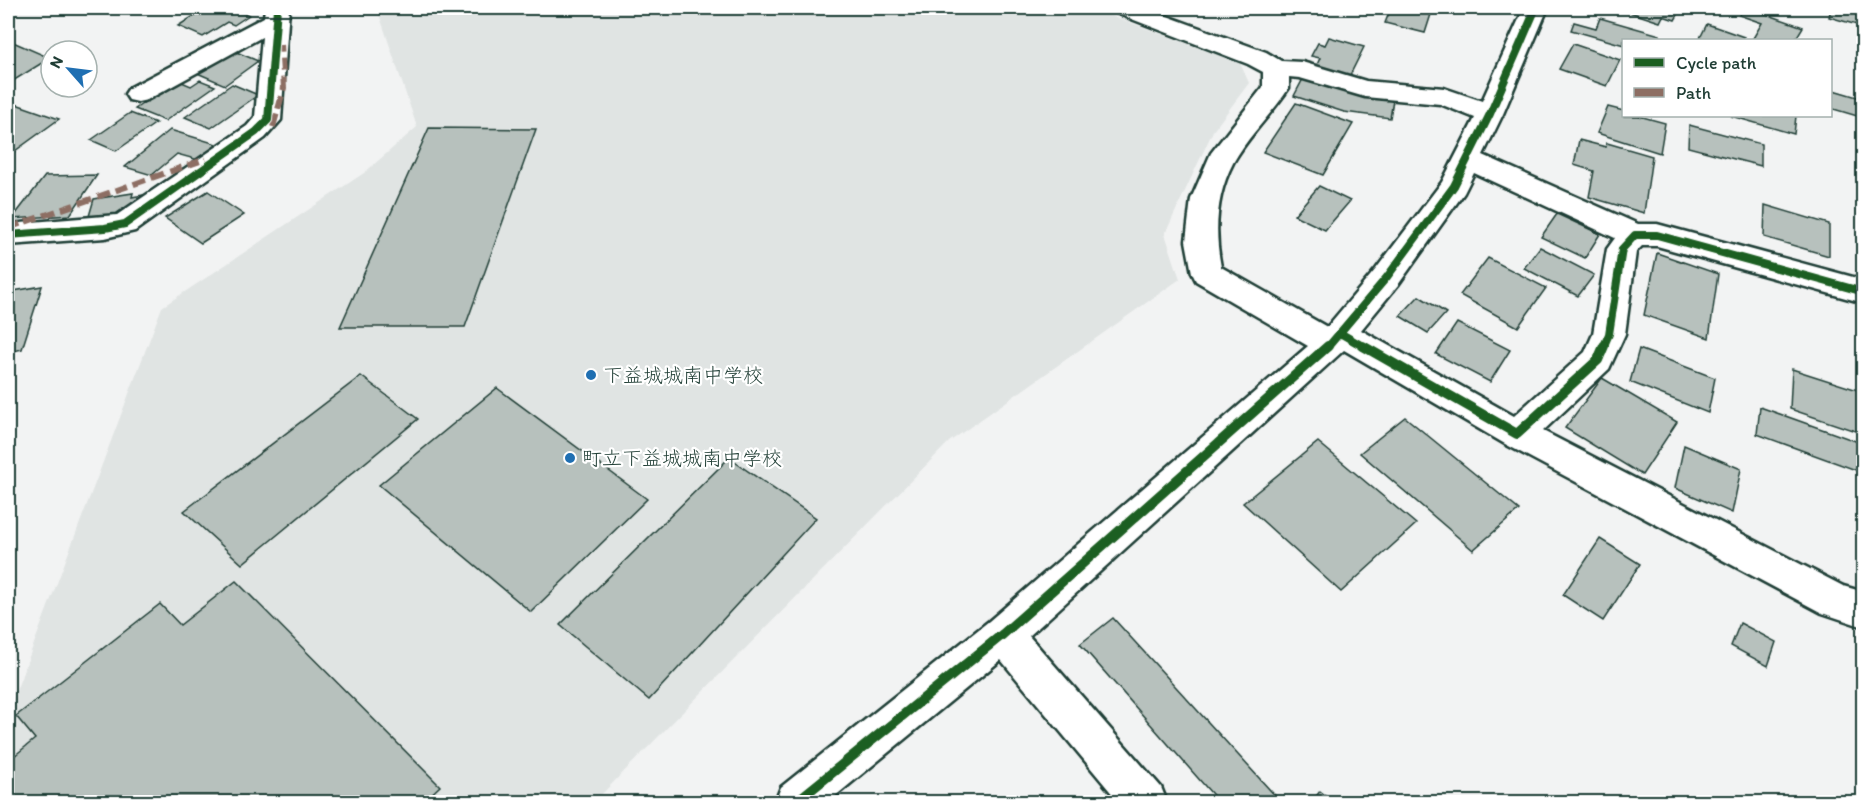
<svg xmlns="http://www.w3.org/2000/svg" width="1871" height="810" font-family="Itim,'Klee One',sans-serif">
<style>
.built{fill:#e0e4e3}
.building{fill:#b7c1bd;stroke:#1f3d34;stroke-width:1.5}
.lines{fill:none;stroke-linecap:round;stroke-linejoin:round}
.minor-casing{stroke:#1f3d34;stroke-width:5}
.minor{fill:#fff;fill-rule:evenodd}
.quiet{stroke:#8d6e63;stroke-width:6;stroke-dasharray:13 6;stroke-linecap:butt}
.cycleway-far1-casing{stroke:#fff;stroke-width:10}
.cycleway-casing{stroke:#fff;stroke-width:14}
.cycleway-far1{stroke:#1b5e20;stroke-width:8}
.cycleway{stroke:#1b5e20;stroke-width:10}
.poi-dot{fill:#1f6fb2;stroke:#fff;stroke-width:2}
.labels{text-anchor:middle;dominant-baseline:central;stroke-width:4.5;stroke-linejoin:round;paint-order:stroke}
.poi-label{font-size:20px;fill:#1f3d34;stroke:#fff;text-anchor:start}
</style>
<rect width="100%" height="100%" fill="#f2f3f3"/>
<filter id="ink" filterUnits="userSpaceOnUse"><feTurbulence type="fractalNoise" baseFrequency=".0167" numOctaves="2"/><feDisplacementMap in="SourceGraphic" scale="12" xChannelSelector="R" yChannelSelector="G"/><feConvolveMatrix kernelMatrix="1 2 1 2 8 2 1 2 1" color-interpolation-filters="sRGB"/></filter>
<g filter="url(#ink)">
<!-- built -->
<path class="built" d="M377,8H1091L1240,63L1249,83L1213,131L1165,234L1180,279L949,442L594,802H8V712L162,307L364,173L417,127Z"/>
<!-- building -->
<g class="building">
<path d="M219,8H231L249,15L234,25L227,22L203,37L178,26L203,10L210,13Z"/>
<path d="M1391,8H1433L1425,33L1385,23Z"/>
<path d="M1617,8H1682L1675,20L1663,16L1660,22Z"/>
<path d="M1744,8H1749L1803,27L1795,40H1752L1762,23L1739,15Z"/>
<path d="M1831,8H1864V27L1829,17Z"/>
<path d="M1600,18L1660,35L1659,40H1624V45L1571,30L1574,22L1596,28Z"/>
<path d="M1707,24L1744,37L1742,40H1708L1700,38Z"/>
<path d="M1329,37L1364,47L1349,77L1316,67L1320,58L1311,56L1318,43L1325,45Z"/>
<path d="M13,42L50,58L8,84V46Z"/>
<path d="M1573,44L1620,60L1607,86L1559,69Z"/>
<path d="M229,49L258,61L225,85L195,72Z"/>
<path d="M1304,77L1363,95L1393,100L1390,118L1344,112L1294,96Z"/>
<path d="M177,80L191,86L200,80L215,86L165,121L135,109Z"/>
<path d="M232,84L258,95L211,128L185,117Z"/>
<path d="M1830,89L1864,99V118L1830,108Z"/>
<path d="M13,103L59,119L8,156V107Z"/>
<path d="M1296,103L1353,124L1323,175L1263,152Z"/>
<path d="M1608,107L1624,111V116H1639L1665,123L1660,153L1597,133Z"/>
<path d="M130,113L156,123L116,151L91,140Z"/>
<path d="M1731,116H1796L1794,134Z"/>
<path d="M1689,125L1761,144V166L1688,147Z"/>
<path d="M429,128L536,129L465,327H340Z"/>
<path d="M170,130L220,145L202,161L177,154L152,175L125,167Z"/>
<path d="M1579,140L1606,147L1607,143L1652,156L1644,213L1589,197L1594,171L1574,165Z"/>
<path d="M97,175L70,215L12,219L45,176Z"/>
<path d="M1319,186L1350,201L1325,230L1294,215Z"/>
<path d="M208,191L244,215L201,243L165,218Z"/>
<path d="M133,193L132,197L148,194L131,216L87,223L94,199Z"/>
<path d="M1765,205L1829,224V256L1764,237Z"/>
<path d="M1557,214L1600,234L1585,258L1541,237Z"/>
<path d="M1540,247L1594,275L1578,296L1524,268Z"/>
<path d="M1657,253L1718,274L1709,338L1644,315Z"/>
<path d="M1488,258L1546,288L1518,327L1460,295Z"/>
<path d="M42,286L22,349L8,352V292Z"/>
<path d="M1419,296L1446,313L1428,333L1400,316Z"/>
<path d="M1457,323L1510,350L1490,382L1436,354Z"/>
<path d="M1639,349L1715,378L1708,413L1630,382Z"/>
<path d="M1792,369L1864,392V434L1790,409Z"/>
<path d="M361,376L418,419L242,564L184,511Z"/>
<path d="M1602,378L1677,422L1642,475L1565,428Z"/>
<path d="M497,388L647,499L531,612L379,485Z"/>
<path d="M1760,407L1864,444V473L1757,434Z"/>
<path d="M1405,417L1519,510L1473,550L1360,453Z"/>
<path d="M1318,442L1416,524L1341,592L1243,503Z"/>
<path d="M1684,445L1741,469L1732,513L1675,488Z"/>
<path d="M729,458L816,518L649,700L560,625Z"/>
<path d="M1600,539L1640,564L1603,621L1563,595Z"/>
<path d="M236,581L440,786L423,802H8V761L35,739L16,716L160,604L180,625Z"/>
<path d="M1113,618L1281,802H1219L1080,644Z"/>
<path d="M1740,623L1776,642L1768,666L1731,646Z"/>
<path d="M1320,791L1334,802H1312Z"/>
</g>
<g class="lines">
<defs>
<g id="minor">
<path d="M265,8H289L281,120L265,138L135,231L105,238L8,245V224L117,215L247,126L255,117L262,37L147,100L138,102L129,100L125,94L129,88L264,17Z"/>
<path d="M1112,8H1145L1266,52L1281,61L1302,62L1366,81L1444,88L1482,101L1524,8H1548L1503,114L1483,155L1638,224H1657L1864,280V303L1657,246H1642L1636,252L1625,334L1609,369L1543,431L1843,586L1864,592V627L1822,613L1505,444L1344,350L1029,636L1161,787L1167,802H1119L1001,660L828,802H775L781,787L989,621L1308,346L1196,281L1192,273L1186,241L1191,199L1211,153L1263,87V72L1248,64L1116,13ZM1289,77L1300,78L1365,97L1440,104L1475,118L1442,182L1376,269L1327,327L1221,267C1214,231 1216,196 1233,163C1248,136 1272,114 1289,88ZM1474,173L1615,238L1607,249L1593,334L1585,352L1514,416L1361,330L1398,285L1464,193Z"/>
</g>
</defs>
<!-- minor casing -->
<use href="#minor" class="minor-casing"/>
<!-- minor -->
<use href="#minor" class="minor"/>
<!-- quiet -->
<g class="quiet">
<path d="M273,127L284,88L281,44"/>
<path d="M8,228L206,159"/>
</g>
<defs>
<g id="cycleway-far1">
<path d="M8,235L105,228L125,224L256,132L268,120L277,8"/>
<path d="M1340,333L1366,348"/>
<path d="M1327,348L1387,277L1454,186L1490,114L1536,8"/>
<path d="M1603,348L1609,334L1622,249L1635,235H1657L1864,292"/>
</g>
<g id="cycleway">
<path d="M1363,346L1517,434L1598,360L1604,346"/>
<path d="M796,802L1003,634L1328,346"/>
</g>
</defs>
<!-- cycleway-far1 casing -->
<use href="#cycleway-far1" class="cycleway-far1-casing"/>
<!-- cycleway casing -->
<use href="#cycleway" class="cycleway-casing"/>
<!-- cycleway-far1 -->
<use href="#cycleway-far1" class="cycleway-far1"/>
<!-- cycleway -->
<use href="#cycleway" class="cycleway"/>
</g>
</g>
<!-- markers -->
<g class="poi-dot">
<circle cx="591" cy="375" r="6"/>
<circle cx="570" cy="458" r="6"/>
</g>
<g class="labels">
<!-- poi labels -->
<g class="poi-label">
<text x="603" y="375">下益城城南中学校</text>
<text x="582" y="458">町立下益城城南中学校</text>
</g>
</g>
<!-- margin -->
<rect width="1871" height="810" fill="none" stroke="#fff" stroke-width="30"/>
<rect x="15" y="15" width="1841" height="780" fill="none" stroke="#1f3d34" stroke-width="2" filter="url(#ink)"/>
<!-- legend -->
<rect x="1622" y="39" width="210" height="78" fill="#ffffff" stroke="#a5b1ae" stroke-width="1.5"/>
<rect x="1634" y="58" width="30" height="9" fill="#1b5e20" stroke="#a5b1ae" stroke-width="1.5"/>
<text x="1676" y="69" font-size="18" fill="#1f3d34">Cycle path</text>
<rect x="1634" y="88" width="30" height="9" fill="#8d6e63" stroke="#a5b1ae" stroke-width="1.5"/>
<text x="1676" y="99" font-size="18" fill="#1f3d34">Path</text>
<!-- north arrow -->
<g transform="translate(69 69) rotate(298)"><circle r="28" fill="#ffffff" stroke="#a5b1ae" stroke-width="1.5"/>
<path d="M0-4.5L10 22L0 15L-10 22Z" fill="#1f6fb2"/>
<text y="-9" font-size="16" font-weight="bold" text-anchor="middle" fill="#1f3d34">N</text>
</g>
</svg>
